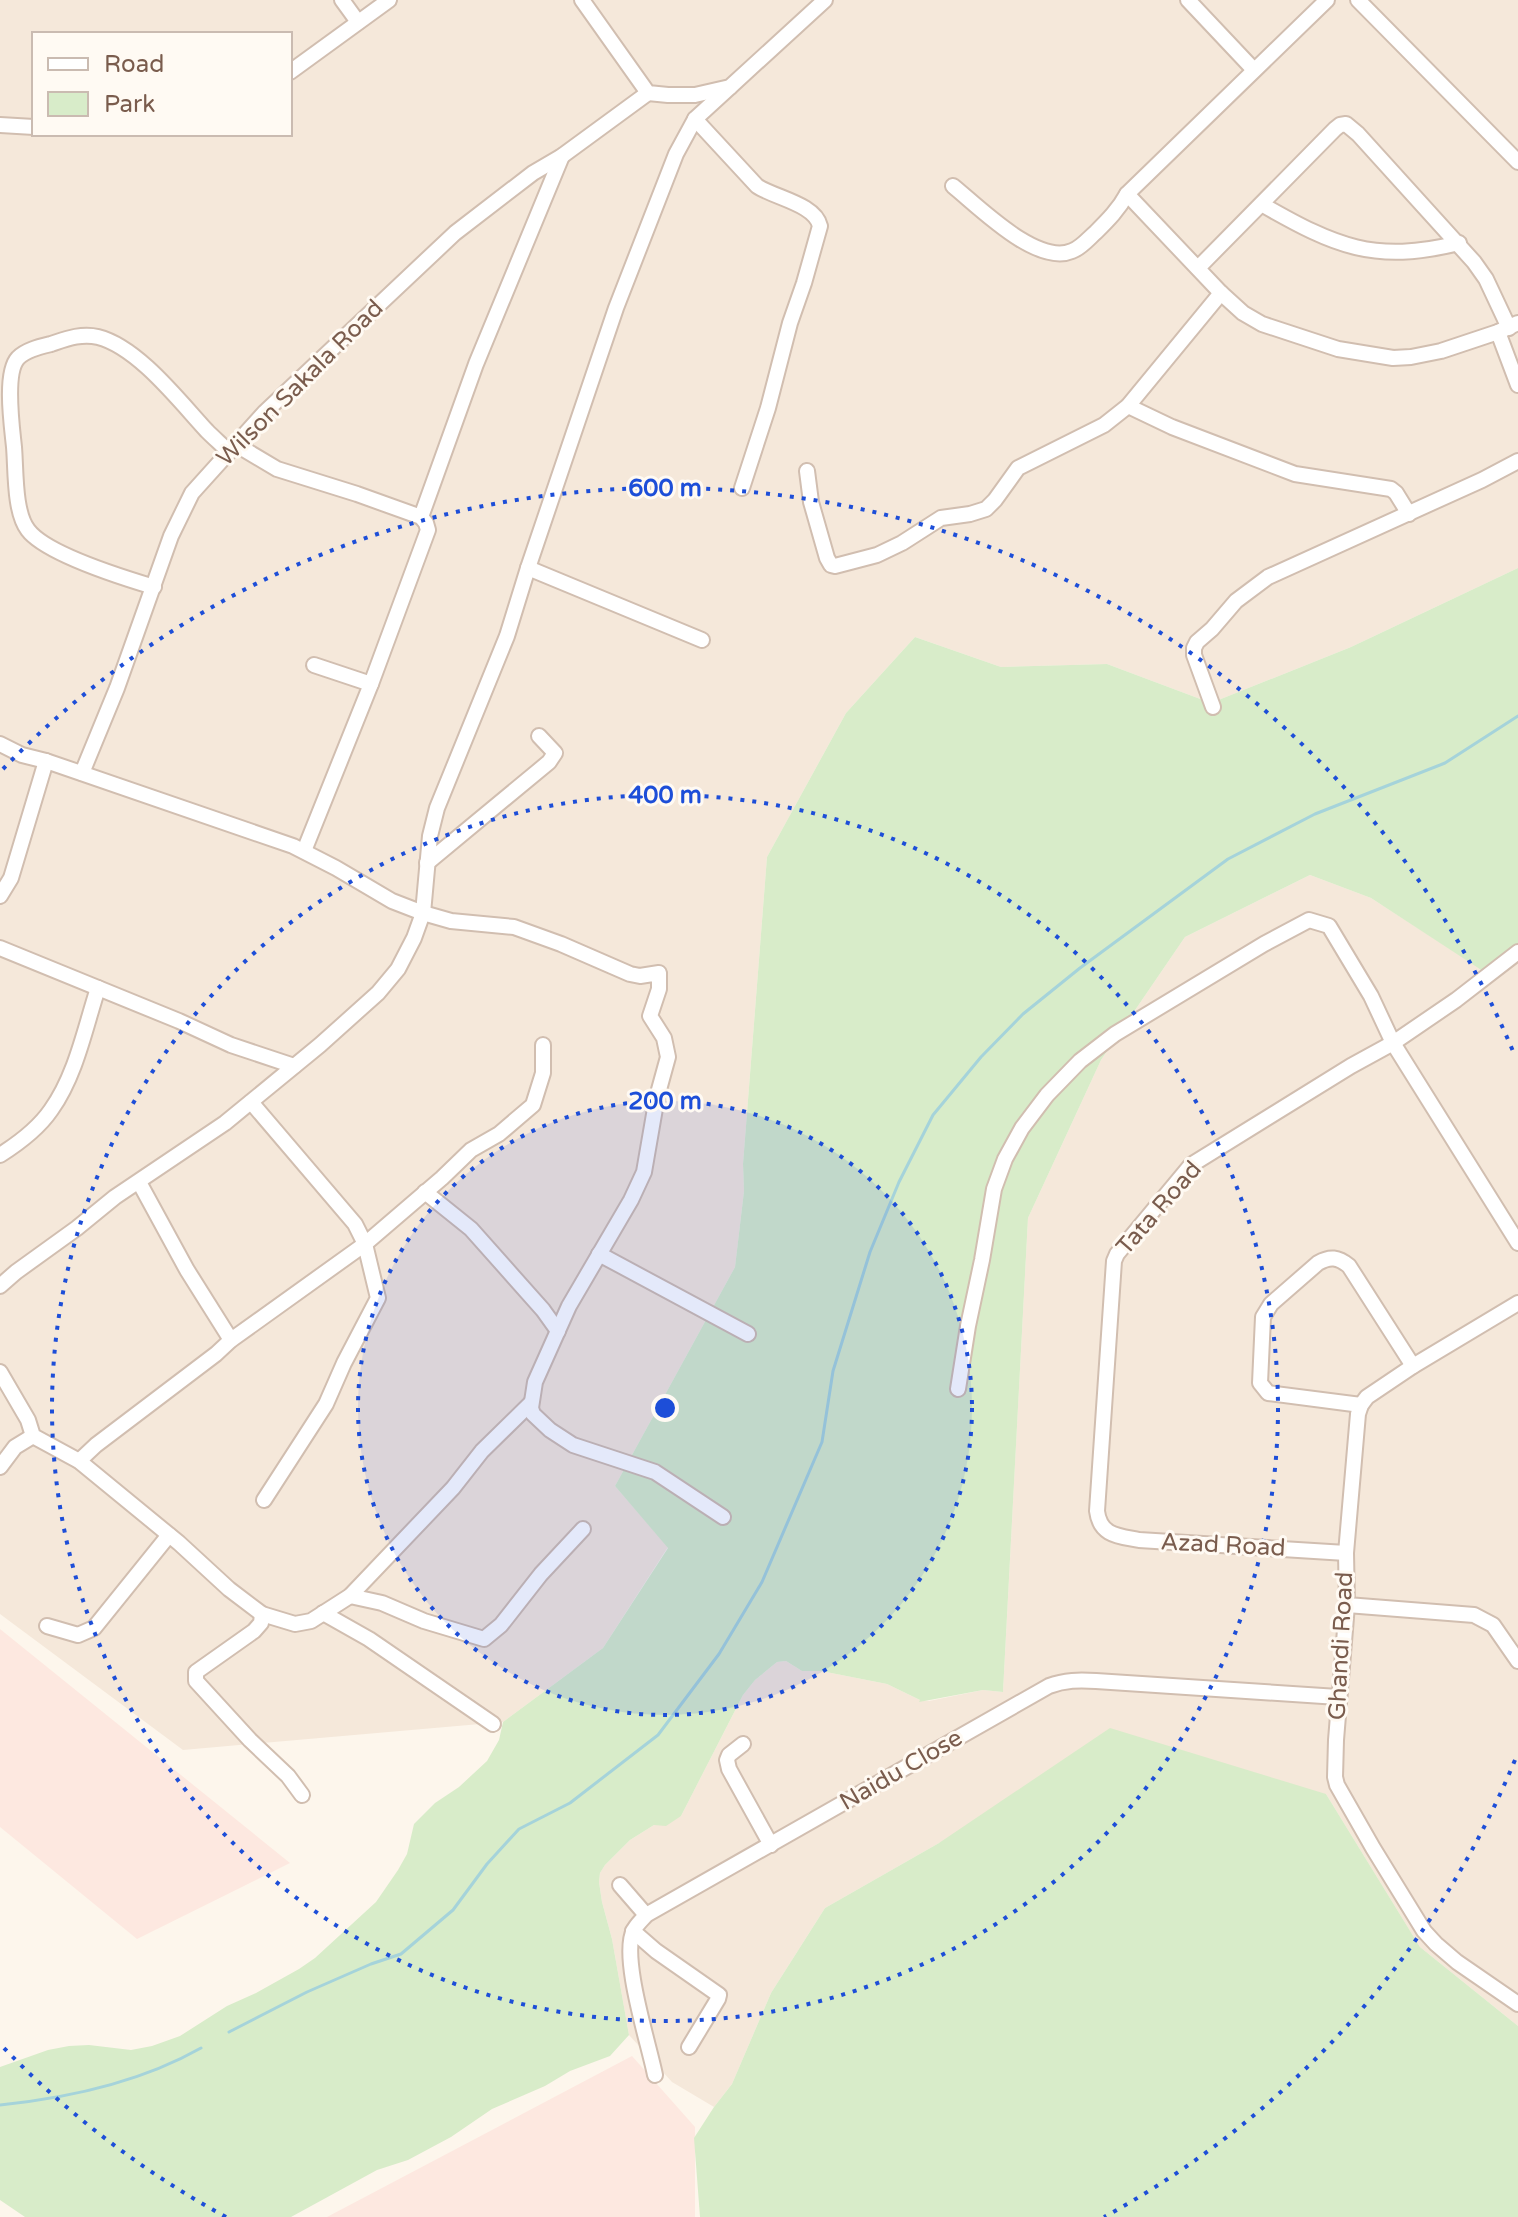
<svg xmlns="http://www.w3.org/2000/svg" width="1518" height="2217" font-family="'Varela Round',sans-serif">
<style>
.residential{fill:#f5e8da;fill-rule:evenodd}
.commercial{fill:#fde8e0}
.green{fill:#d8ecc9}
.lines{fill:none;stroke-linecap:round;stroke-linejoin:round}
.stream{stroke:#a5d3da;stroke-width:3}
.minor-casing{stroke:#d1beb0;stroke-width:18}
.minor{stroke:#fff;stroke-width:14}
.ring{fill:none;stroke:#1d4ed8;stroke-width:4;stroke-dasharray:4 8}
.labels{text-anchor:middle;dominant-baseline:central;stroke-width:6;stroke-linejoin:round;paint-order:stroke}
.street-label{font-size:24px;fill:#7a5c4d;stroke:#fffaf3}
.centre{fill:#1d4ed8;stroke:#fffaf3;stroke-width:4}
.ring-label{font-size:24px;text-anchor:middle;font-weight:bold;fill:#1d4ed8;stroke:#fffaf3;stroke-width:6;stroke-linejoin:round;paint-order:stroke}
</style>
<rect width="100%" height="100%" fill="#fdf6ec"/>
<!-- residential -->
<g class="residential">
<path d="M0,0H1518V568L1351,647L1211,703L1107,664L1001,667L915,637L846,713L767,857L743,1164L744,1191L735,1267L615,1486L668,1547L603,1648L503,1722L183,1750L0,1614ZM34,34H290V134H34Z"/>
<path d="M1310,875L1371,898L1489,974L1518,961V2026L1420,1947L1326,1794L939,1843L825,1908L771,1993L732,2084L714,2107L672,2082L629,2035L612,1939L602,1902L599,1882L600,1873L605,1865L630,1840L654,1825L681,1816L743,1695L755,1680L777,1662L786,1661L802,1671H821L887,1684L920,1700L929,1701L983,1690L1003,1692L1028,1218L1101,1060L1185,937Z"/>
</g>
<!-- commercial -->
<g class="commercial">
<path d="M0,1629L290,1863L137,1939L0,1827Z"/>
<path d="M632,2056L695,2127V2217H327Z"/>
</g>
<!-- green -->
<g class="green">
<path d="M1518,568V961L1489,975L1371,898L1310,875L1185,937L1101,1060L1028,1218L1003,1692L983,1690L919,1702L920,1700L887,1684L821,1671H802L786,1661L777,1662L755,1680L743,1695L681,1816L666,1826L654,1825L630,1840L605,1865L600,1873L599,1882L602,1902L612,1939L629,2035L610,2056L570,2071L545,2086L492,2109L451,2137L408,2160L377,2170L291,2217H25L0,2200V2067L48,2050L69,2046L89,2045L131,2050L152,2046L180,2036L227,2006L256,1993L299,1969L315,1958L376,1902L398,1870L407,1854L414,1824L435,1803L459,1787L487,1761L499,1740L503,1722L603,1648L668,1548L615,1486L735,1267L744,1191L743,1164L767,857L846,713L915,637L1001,667L1107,664L1211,703L1351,647Z"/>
<path d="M1110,1728L1326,1794L1420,1947L1518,2026V2217H700L694,2138L714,2107L732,2084L771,1993L825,1908L939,1843Z"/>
</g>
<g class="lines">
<!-- stream -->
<g class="stream">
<path d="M229,2032L307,1992L371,1964L401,1954L453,1910L487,1864L519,1829L570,1803L658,1735L719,1654L762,1582L822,1442L833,1371L870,1252L899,1182L933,1115L981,1057L1023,1014L1080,968L1228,859L1315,814L1445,763L1518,716"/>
<path d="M0,2105C68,2098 141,2082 201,2048"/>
</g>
<defs>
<g id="minor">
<path d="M342,0L358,22"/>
<path d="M582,0L648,93L668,95H695L730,87L825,0"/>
<path d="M1188,0L1254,70"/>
<path d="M1358,0L1518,162"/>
<path d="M290,72L389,0"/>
<path d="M695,119L757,186C775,198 815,204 820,226L804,283L790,323L768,408L742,488"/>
<path d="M0,125L34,127"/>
<path d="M953,186C979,207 1037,266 1072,251C1081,248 1089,238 1096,232C1108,220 1119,209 1127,194L1327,0"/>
<path d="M1127,194L1221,293L1243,313L1262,324L1338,349L1393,358L1411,357L1441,351L1498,332L1518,323"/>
<path d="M1263,205C1335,246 1374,264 1459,243"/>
<path d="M1198,268L1335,129L1340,125L1346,124L1358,134L1474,262L1486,279L1509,328"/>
<path d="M1498,332L1518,385"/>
<path d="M1128,406L1172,427L1295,474L1391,489L1396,493L1409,514"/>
<path d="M235,444L277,469L357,494L421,517L426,523L428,530L371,684L304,851"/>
<path d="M807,471L811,502L827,558L831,565L835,566L877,555L902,543L941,518L970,514L986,509L995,500L1018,468L1104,425L1128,406L1221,293"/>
<path d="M421,517L476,364L562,156"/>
<path d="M528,568L702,640"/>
<path d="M154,587C124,578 46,554 28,530C14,512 16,470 14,447C12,427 4,373 18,358C26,350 39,347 51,344C66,339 81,333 98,337C138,347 180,402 207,431C214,438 222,445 229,452"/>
<path d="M314,665L371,684"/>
<path d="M1213,707L1194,655V648L1197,642L1212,629L1236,601L1268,577L1482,480L1518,461"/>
<path d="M0,744L22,755L46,761L293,846L336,868L392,901L423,913L451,921L514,927L561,944L630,974L640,976L659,973V989L650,1016L664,1038L668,1057L657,1097L644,1172L631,1200L569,1306L535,1382L531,1408L533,1414L550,1430L573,1445L655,1472L723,1517"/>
<path d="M82,773L117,688L171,536L192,493L265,412L455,233L533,173L562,156L648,93"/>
<path d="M427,863L549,762L555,753L539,736"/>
<path d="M0,896L11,878L46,761"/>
<path d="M0,948L179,1021L231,1045L294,1066"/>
<path d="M251,1102L355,1224L365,1244L378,1298L344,1363L326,1404L264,1500"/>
<path d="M0,1155C19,1143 38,1129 51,1110C76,1075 85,1028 98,988"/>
<path d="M139,1182L187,1270L231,1340"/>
<path d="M425,1192L471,1229L543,1310L558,1331"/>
<path d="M599,1254L748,1334"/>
<path d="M0,1286L16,1272L77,1228L115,1197L225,1123L320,1045L378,993L398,969L414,938L423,913L430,836L437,808L507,636L528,568L616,308L676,154L695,119L730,87"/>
<path d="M1518,1303L1413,1366L1367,1397L1361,1405L1358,1414L1346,1553L1347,1605L1336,1740L1335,1777L1337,1785L1373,1848L1424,1931L1436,1944L1457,1962L1518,2004"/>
<path d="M0,1372L28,1420L33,1436L79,1461L179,1543L229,1589L262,1614L295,1624L311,1621L350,1596L453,1488L482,1451L531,1403"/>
<path d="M958,1389L968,1326L982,1260L994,1189L1005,1159L1022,1128L1047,1095L1080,1061L1115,1034L1264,944L1309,920L1329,926L1371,996L1393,1043L1518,1243"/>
<path d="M1361,1405L1268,1393L1260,1383L1263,1317L1271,1304L1318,1263C1330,1256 1338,1257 1349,1266L1413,1366"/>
<path d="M79,1461L96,1445L216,1354L231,1340L365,1244L442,1178L471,1150L499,1134L533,1105L543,1073V1045"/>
<path d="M0,1467L15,1447L33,1436"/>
<path d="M1346,1553L1139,1540C1119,1536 1100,1536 1097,1511L1114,1261L1117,1254L1191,1165L1351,1066L1393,1043L1456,1000L1518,952"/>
<path d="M350,1596L382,1603L424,1621L484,1639L501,1625L541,1574L583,1529"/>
<path d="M1347,1605L1474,1615L1493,1625L1518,1661"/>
<path d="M323,1613L369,1639L493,1724"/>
<path d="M262,1614L261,1623L254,1631L196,1672V1681L250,1740L288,1776L302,1795"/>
<path d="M47,1626L78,1635L94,1628L169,1535"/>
<path d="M743,1744L729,1755L727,1760L729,1769L771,1845"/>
<path d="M620,1885L646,1915"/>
<path d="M633,1931L656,1951L719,1995L718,1999L689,2047"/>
<path d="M655,2075C649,2044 620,1956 634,1930C636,1925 643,1919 646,1915L1049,1686C1065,1680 1079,1680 1096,1681L1338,1697"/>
</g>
</defs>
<!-- minor casing -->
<use href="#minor" class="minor-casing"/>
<!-- minor -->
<use href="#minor" class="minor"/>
</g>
<!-- distance rings -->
<circle cx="665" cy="1408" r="307" fill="#1d4ed8" fill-opacity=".12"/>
<g class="ring">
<circle cx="665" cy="1408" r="307"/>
<circle cx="665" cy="1408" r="613"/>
<path d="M1515 1760A920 920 0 0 1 1104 2217M226 2217A920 920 0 0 1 3 2047M3 769A920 920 0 0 1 1515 1056"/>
</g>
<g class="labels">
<!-- street labels -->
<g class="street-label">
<text transform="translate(300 383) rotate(-45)">Wilson Sakala Road</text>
<text transform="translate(1159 1208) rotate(-49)">Tata Road</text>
<text transform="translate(1223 1545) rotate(3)">Azad Road</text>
<text transform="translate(1341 1646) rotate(-87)">Ghandi Road</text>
<text transform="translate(901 1770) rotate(-30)">Naidu Close</text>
</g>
</g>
<circle cx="665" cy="1408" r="12" class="centre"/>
<g class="ring-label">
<text x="665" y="496">600 m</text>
<text x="665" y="803">400 m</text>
<text x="665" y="1109">200 m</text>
</g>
<!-- legend -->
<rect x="32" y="32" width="260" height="104" fill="#fffaf3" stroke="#cabbb1" stroke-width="2"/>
<rect x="48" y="58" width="40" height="12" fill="#ffffff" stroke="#cabbb1" stroke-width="2"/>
<text x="104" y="72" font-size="24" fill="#7a5c4d">Road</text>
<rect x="48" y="92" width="40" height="24" fill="#d8ecc9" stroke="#cabbb1" stroke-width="2"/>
<text x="104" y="112" font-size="24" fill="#7a5c4d">Park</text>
</svg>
